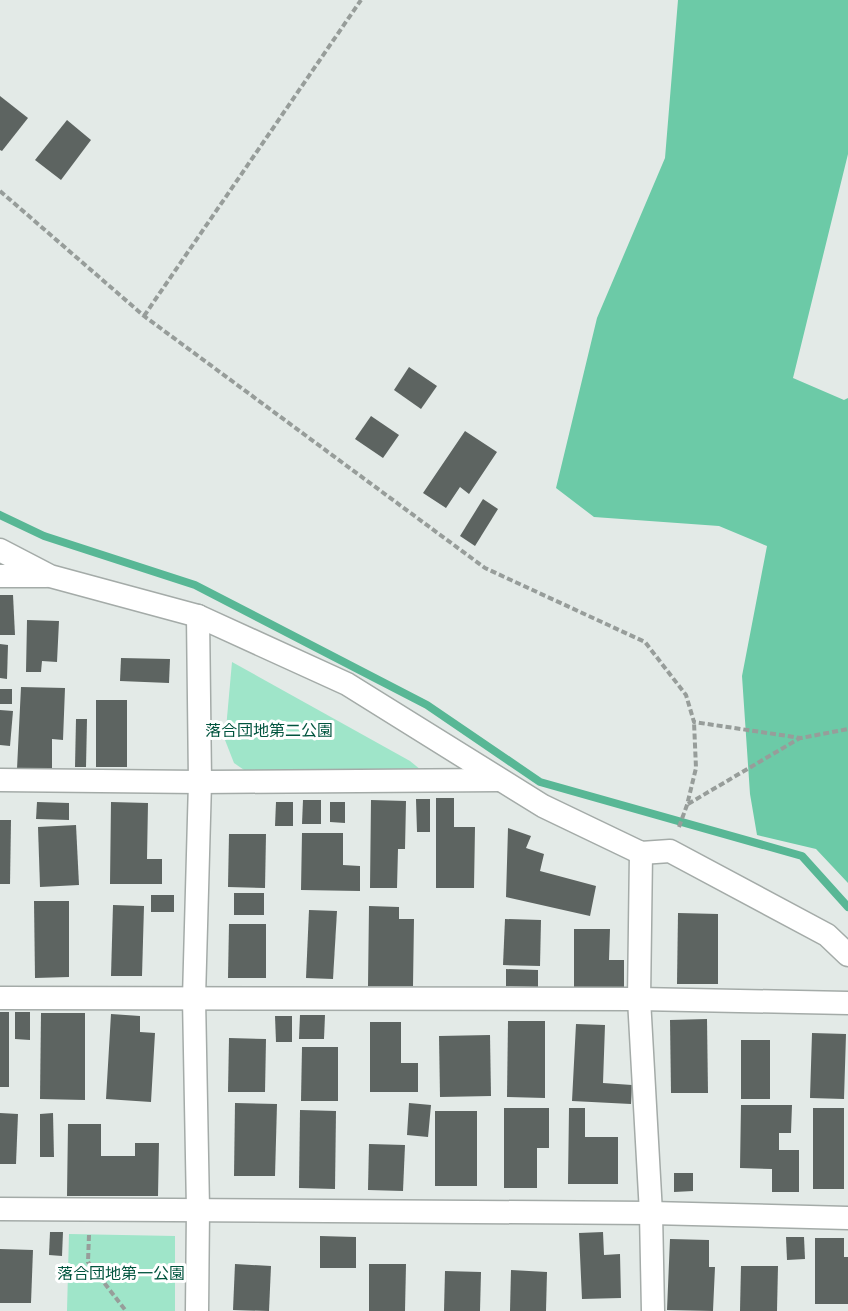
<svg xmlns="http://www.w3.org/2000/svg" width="848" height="1311" font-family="'DejaVu Sans','Noto Sans JP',sans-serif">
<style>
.green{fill:#9fe5c9}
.forest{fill:#6ccaa7}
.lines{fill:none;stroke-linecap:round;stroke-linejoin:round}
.stream{stroke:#58b795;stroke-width:8}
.building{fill:#5d6461}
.street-casing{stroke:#a4aba8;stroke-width:25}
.path{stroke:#979d9a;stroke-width:4;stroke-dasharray:6 3;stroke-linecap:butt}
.street{stroke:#fff;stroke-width:22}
.labels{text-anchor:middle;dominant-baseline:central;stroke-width:6;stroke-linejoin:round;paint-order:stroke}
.park-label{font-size:16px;fill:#01543e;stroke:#fff}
</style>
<rect width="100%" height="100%" fill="#e3eae7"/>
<!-- green -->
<g class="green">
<path d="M232,662L410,761L421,770L247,772L234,763L225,740Z"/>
<path d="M69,1234L175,1236V1311H67Z"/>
</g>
<!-- forest -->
<path class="forest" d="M678,0H848V154L793,378L844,400L848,398V883L816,849L757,835L750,794L742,676L767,546L719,526L594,517L556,488L597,318L665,158Z"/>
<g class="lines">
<!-- stream -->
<path class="stream" d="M0,515L44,536L195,585L427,705L540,782L802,856L848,907"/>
</g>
<!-- building -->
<g class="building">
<path d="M0,96L28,118L2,151L0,150Z"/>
<path d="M67,120L91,140L61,180L35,160Z"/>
<path d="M409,367L437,386L421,409L394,390Z"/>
<path d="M371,416L399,435L383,458L355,439Z"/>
<path d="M465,431L497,452L469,494L460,487L446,508L423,493Z"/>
<path d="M483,499L498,509L475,546L460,536Z"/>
<path d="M0,595H13L15,635H0Z"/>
<path d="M27,620L59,621L57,662L42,661L41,672H26Z"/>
<path d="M0,644L8,645L7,679L0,678Z"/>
<path d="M121,658L170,659L169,683L120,681Z"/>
<path d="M21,687L65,688L63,740L52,739V770L17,769Z"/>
<rect x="0" y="689" width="12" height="15"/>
<rect x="96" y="700" width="31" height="67"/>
<path d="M0,710L13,711L10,746L0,745Z"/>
<path d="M76,719H87L86,767H75Z"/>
<path d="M436,798H454V827H475L474,888H436Z"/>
<path d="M416,799H430V832H417Z"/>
<path d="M303,800H321V824H302Z"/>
<path d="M371,800L406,801L405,849H398L397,888H370Z"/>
<path d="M37,802L69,803V820L36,819Z"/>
<path d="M111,802L148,803L147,859H162V884H110Z"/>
<path d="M276,802H293V826H275Z"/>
<path d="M330,802H345V823L330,822Z"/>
<path d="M0,820H11L10,884H0Z"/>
<path d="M76,825L79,885L40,887L38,827Z"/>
<path d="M508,828L531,836L526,848L544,854L540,871L596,886L590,916L506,897Z"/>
<path d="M302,833H343V865L360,866V891L301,890Z"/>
<path d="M229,834H266L265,888L228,887Z"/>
<rect x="234" y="893" width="30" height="22"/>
<rect x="151" y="895" width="23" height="17"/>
<path d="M34,901H69V977L35,978Z"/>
<path d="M113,905L144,906L142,976H111Z"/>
<path d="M369,906L399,907V919H414L413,986H368Z"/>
<path d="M309,910L337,911L333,979L306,978Z"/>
<path d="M678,913L718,914V984H677Z"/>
<path d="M505,919L541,920L540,966L503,965Z"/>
<path d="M229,924H266V978H228Z"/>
<path d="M574,929H610L609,960H624V989H574Z"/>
<path d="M506,969L538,970V987L506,986Z"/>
<rect x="0" y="1012" width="9" height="75"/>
<path d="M15,1012H30V1040L15,1039Z"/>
<path d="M41,1013H85V1100L40,1099Z"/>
<path d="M111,1014L140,1016V1032L155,1033L151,1102L106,1099Z"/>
<path d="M300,1015H325L324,1039H299Z"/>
<path d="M275,1016H292V1042H276Z"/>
<path d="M707,1019L708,1093H671L670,1020Z"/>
<path d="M508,1021H545V1098L507,1097Z"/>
<path d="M370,1022H401V1063H418V1092H370Z"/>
<path d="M576,1024L605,1025L603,1083L632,1085L631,1104L572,1101Z"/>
<path d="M812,1033L846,1034L844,1099L810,1098Z"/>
<path d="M490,1035L491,1096L440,1097L439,1036Z"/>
<path d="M229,1038L266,1039L265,1092H228Z"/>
<rect x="741" y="1040" width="29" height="59"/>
<path d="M302,1047H338V1101H301Z"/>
<path d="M235,1103L277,1104L275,1176H234Z"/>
<path d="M409,1103L431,1105L428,1137L407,1135Z"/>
<path d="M741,1105H792L791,1133H779V1150H799V1192H772V1169L740,1168Z"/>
<path d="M504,1108H549V1148H537V1188H504Z"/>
<path d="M569,1108H585V1137H618V1184H568Z"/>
<rect x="813" y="1108" width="31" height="81"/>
<path d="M300,1110L336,1111L335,1189L299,1188Z"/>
<rect x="435" y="1111" width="42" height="75"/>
<path d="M0,1113L18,1114L16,1164H0Z"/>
<path d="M53,1113L54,1157H40V1114Z"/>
<path d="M68,1124H101V1156H135V1143H159L158,1196H67Z"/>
<path d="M369,1144L405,1145L403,1191L368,1190Z"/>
<path d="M674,1173H693V1191L674,1192Z"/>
<path d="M50,1232H63L62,1256L49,1255Z"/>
<path d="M603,1232L604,1255L620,1254L621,1298L582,1299L579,1233Z"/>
<path d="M320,1236L356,1237V1268H320Z"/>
<path d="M786,1237H804L805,1259L787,1260Z"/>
<path d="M815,1238H844V1257H848V1304H815Z"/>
<path d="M670,1239L709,1240V1267H715L713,1311L667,1310Z"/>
<path d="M0,1249L33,1250L31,1303H0Z"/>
<path d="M235,1264L271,1266L269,1311L233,1310Z"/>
<path d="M369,1264H406L405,1311H369Z"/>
<path d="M741,1266H778L777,1311H740Z"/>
<path d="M511,1270L547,1272L546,1311H510Z"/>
<path d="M445,1271L481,1272L480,1311H444Z"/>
</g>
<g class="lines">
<defs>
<g id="street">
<path d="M0,550L50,576L198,616L347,684L543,806L641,853L670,851L827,935L848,955"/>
<path d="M0,576H46"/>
<path d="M0,780L200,782L499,780"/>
<path d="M641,853L639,999L651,1213L653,1311"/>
<path d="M0,998L639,999L848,1003"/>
<path d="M0,1209L651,1213L848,1218"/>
<path d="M197,1311L198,1209L194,998L200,782L198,616"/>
</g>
</defs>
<!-- street casing -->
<use href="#street" class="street-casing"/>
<!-- path -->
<g class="path">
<path d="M0,191L144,316L485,568L645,642L686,695L694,722L801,738L848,729"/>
<path d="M144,316L361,0"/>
<path d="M688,804L800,738"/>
<path d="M679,827L687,805L696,768L694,722"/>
<path d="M89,1235L88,1262L126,1311"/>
</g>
<!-- street -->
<use href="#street" class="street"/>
</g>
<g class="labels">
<!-- park labels -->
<g class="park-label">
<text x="269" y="730">落合団地第二公園</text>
<text x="121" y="1273">落合団地第一公園</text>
</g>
</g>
</svg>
